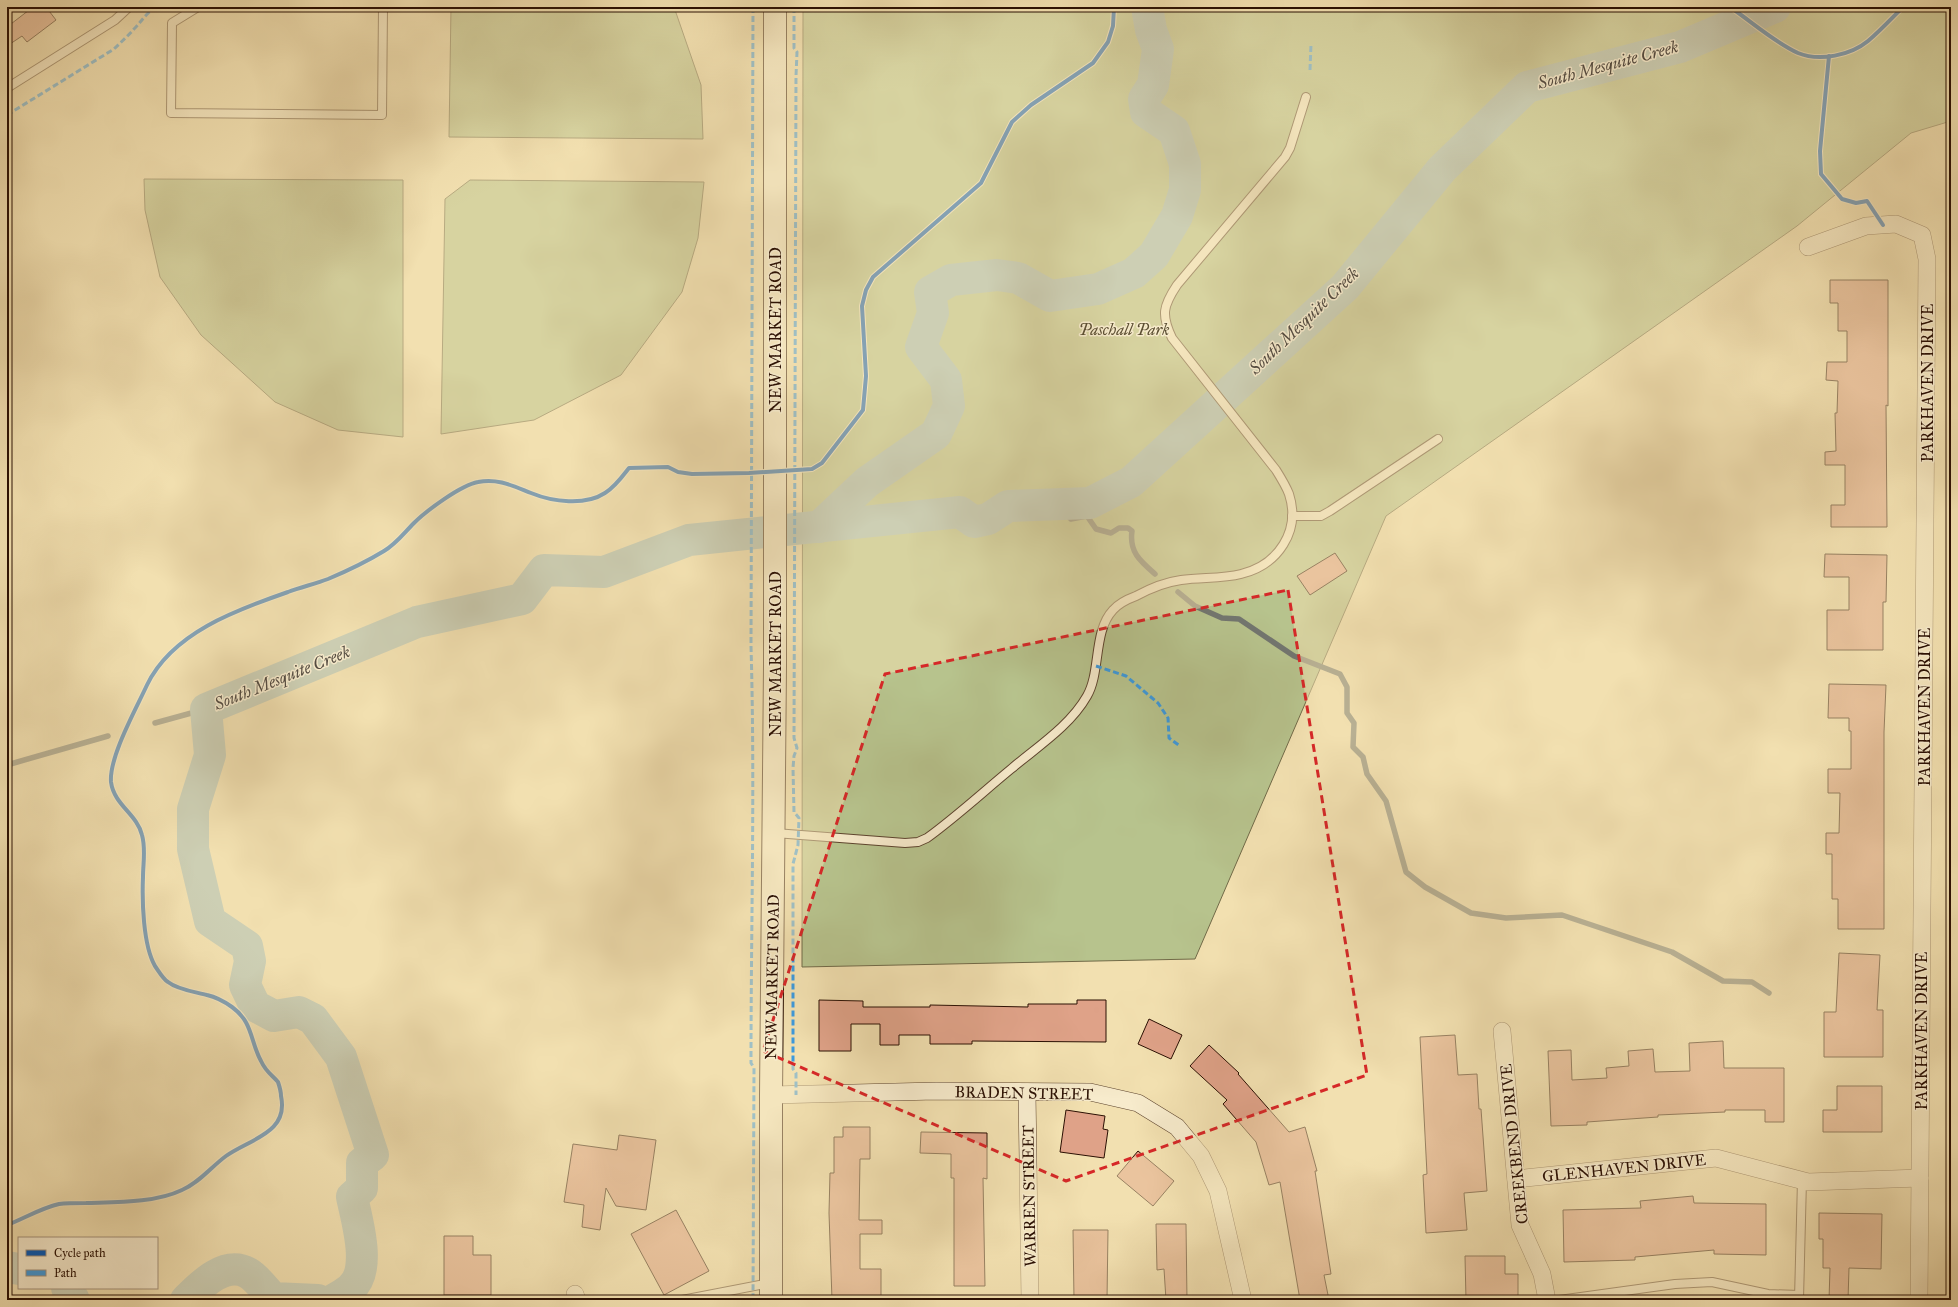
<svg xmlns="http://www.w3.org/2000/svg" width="1958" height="1307" font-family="'IM FELL Great Primer',serif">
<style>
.green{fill:#b7c38d;stroke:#716a48}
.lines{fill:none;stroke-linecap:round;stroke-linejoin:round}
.stream{stroke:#727670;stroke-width:5.5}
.river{stroke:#a1bab8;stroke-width:32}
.building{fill:#dfa288;stroke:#2b1003}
.lane-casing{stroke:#5d442e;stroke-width:10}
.street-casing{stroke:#5d442e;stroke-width:18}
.secondary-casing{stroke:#2b1003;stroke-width:24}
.lane{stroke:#f7ebcc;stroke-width:8}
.street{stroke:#f7ebcc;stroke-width:17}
.secondary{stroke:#f7ebcc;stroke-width:22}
.quiet{stroke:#3d9add;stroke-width:3;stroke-dasharray:6 3;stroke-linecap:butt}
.cycleway-casing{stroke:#f7ebcc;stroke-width:6}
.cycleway{stroke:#0057b8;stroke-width:4}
.marked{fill:none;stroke:#d62828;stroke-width:3;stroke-dasharray:8 5;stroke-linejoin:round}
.labels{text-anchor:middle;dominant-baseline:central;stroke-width:3;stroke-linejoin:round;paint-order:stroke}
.park-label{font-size:16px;font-style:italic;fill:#5c4f33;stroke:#f7ebcc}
.street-label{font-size:16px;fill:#2b1003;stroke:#f7ebcc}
.water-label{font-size:17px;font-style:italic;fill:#544c42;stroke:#f7ebcc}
</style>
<rect width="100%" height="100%" fill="#f2e0b0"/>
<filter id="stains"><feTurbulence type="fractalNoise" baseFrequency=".005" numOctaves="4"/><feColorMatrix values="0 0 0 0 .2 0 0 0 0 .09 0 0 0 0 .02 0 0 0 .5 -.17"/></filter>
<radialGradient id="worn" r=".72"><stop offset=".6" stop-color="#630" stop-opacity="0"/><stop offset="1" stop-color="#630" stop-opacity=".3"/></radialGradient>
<!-- green -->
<g class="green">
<path d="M451,7H674L701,85L703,139L449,137Z"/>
<path d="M803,7H1951V121L1911,133L1797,226L1386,516L1195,959L802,967Z"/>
<path d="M144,179L403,180V437L338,430L275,402L201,335L160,277L145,210Z"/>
<path d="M470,180L704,182L698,238L682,292L621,375L534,420L441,434L445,199Z"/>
</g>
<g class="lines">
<!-- stream -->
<g class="stream">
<path d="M1057,504L1071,519L1087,516L1096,529L1111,533L1119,528H1128L1132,531C1129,552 1140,561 1155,574"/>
<path d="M1178,592L1195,606L1222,618L1239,619L1294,656L1340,674L1347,687V713L1354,723L1353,747L1363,757L1367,774L1386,801L1406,872L1425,887L1471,913L1506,918L1562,915L1672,952L1723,981L1752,982L1769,993"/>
<path d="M155,723L206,709"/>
<path d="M7,765L108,736"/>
</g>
<!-- river -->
<g class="river">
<path d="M819,527L867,482L936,434L949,406L946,380L921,347L933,313L930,292L951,280L997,275L1018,278L1050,296L1098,289L1134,273L1154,255L1177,216L1185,190V164L1174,131L1146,112L1144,99L1153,85L1158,49L1151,30L1147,7"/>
<path d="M7,1267L19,1269"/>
<path d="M67,1288L74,1300"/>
<path d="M186,1300C201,1285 225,1260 248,1273C257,1278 265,1290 273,1298L318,1300"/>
<path d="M333,1300C339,1296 346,1293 351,1288C372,1270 357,1221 352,1197L362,1188V1163L373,1155L341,1057L313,1019L299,1012L274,1016L255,1006L245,985L250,961L247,946L210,921L193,849V809L210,755L206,709L417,622L522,599L544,570L604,572L689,540L960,512L974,522L988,519L1008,506L1090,503L1131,482L1345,287L1442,169L1527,87L1680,47L1775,7"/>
</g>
</g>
<!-- building -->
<g class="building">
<path d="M33,7H46L56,20L27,42L22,36L7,46V27Z"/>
<path d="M1830,280H1888V406L1886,405L1887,527H1831V505H1845V465H1825V452L1836,451L1835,413H1837L1838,381L1826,380L1827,362H1847V331H1838V303H1830Z"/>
<path d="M1335,553L1347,571L1310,595L1297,576Z"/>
<path d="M1825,554L1887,555L1886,602H1883V650H1827V610H1849V577H1824Z"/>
<path d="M1829,684L1886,685L1884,732V929H1838V899H1832V854H1826V833H1839L1840,793H1828V769H1851V731H1849V718H1828Z"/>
<path d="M1839,953L1880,955L1877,1010H1883V1057H1824V1012H1836Z"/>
<path d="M819,1000L863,1001V1007H930V1005L1028,1007V1004H1077V1000H1106V1042L972,1041V1044H930V1035H899V1045H880V1024H851V1051H819Z"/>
<path d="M1149,1019L1182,1035L1171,1059L1138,1044Z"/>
<path d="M1455,1035L1458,1075L1477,1074L1479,1109H1481L1487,1191L1464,1193L1467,1230L1426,1233L1423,1175L1427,1174L1420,1037Z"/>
<path d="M1723,1041L1724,1068H1784V1122H1765V1110H1725V1112L1658,1115V1117L1587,1122V1125L1551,1126L1548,1051L1571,1050L1572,1080L1607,1078L1606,1068L1629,1066L1628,1051L1653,1049L1655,1072L1690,1071L1689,1043Z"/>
<path d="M1209,1045L1239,1073L1238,1074L1289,1132L1305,1127L1317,1171H1315L1331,1274L1324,1275L1329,1300H1300L1280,1182L1269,1185L1256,1142L1223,1104L1227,1100L1190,1066Z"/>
<path d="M1837,1086H1882V1132H1823V1110H1837Z"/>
<path d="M1066,1110L1105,1116L1103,1129L1108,1130L1104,1158L1060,1152Z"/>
<path d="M843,1127H870V1159H860L859,1220H882V1234H860V1269H881V1300H832L829,1213L830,1173H834V1137H843Z"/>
<path d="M921,1132L987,1133V1179L983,1178L985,1286H954V1178H951V1154L920,1153Z"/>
<path d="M619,1135L656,1140L646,1210L616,1206L606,1188L600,1230L582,1227L584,1205L564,1202L573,1144L617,1150Z"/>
<path d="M1138,1151L1174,1181L1153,1206L1117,1176Z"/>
<path d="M1693,1196L1694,1203L1766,1204V1255L1714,1254V1250L1635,1257V1260L1564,1262L1563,1210L1641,1208L1640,1201Z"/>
<path d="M676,1210L709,1271L664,1295L631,1234Z"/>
<path d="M1819,1213L1882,1214L1881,1269L1849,1268L1848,1300H1829L1830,1268H1823V1239H1819Z"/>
<path d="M1156,1224H1186L1187,1300H1166L1164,1269L1157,1270Z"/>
<path d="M1073,1230H1108L1107,1300H1074Z"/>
<path d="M444,1236H473V1255H491V1295H444Z"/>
<path d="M1465,1256H1505V1274H1518V1300H1466Z"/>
</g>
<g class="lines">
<defs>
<g id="lane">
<path d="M198,7L172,23L171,113L382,115L383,7"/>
<path d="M7,88L115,20L129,7"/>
<path d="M1292,516H1321L1330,511L1438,439"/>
<path d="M775,833L905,843L918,842L927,838C956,817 983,792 1011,769C1037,747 1070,726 1087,696C1101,672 1093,631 1113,610C1119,603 1128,599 1136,596C1149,589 1166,582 1181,580C1201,577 1222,579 1241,574C1278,565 1301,531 1289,494C1286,486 1281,478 1276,470L1172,338C1161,315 1163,306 1177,285L1285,157L1290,148L1306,97"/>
<path d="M1799,1299L1802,1180"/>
<path d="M682,1300L770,1283"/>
<path d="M1559,1300L1675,1284L1712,1282L1768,1294L1799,1295"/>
</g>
<g id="street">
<path d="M1808,247L1866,226L1896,224L1922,235L1927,259L1919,1300"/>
<path d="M1502,1031L1520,1225L1542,1274L1547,1300"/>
<path d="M1027,1092L1030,1300"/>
<path d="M771,1095L936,1091L1090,1092L1138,1103L1177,1127L1201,1156L1218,1191L1243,1300"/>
<path d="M1516,1179L1716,1158L1808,1182L1920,1178"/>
<path d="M575,1294L577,1300"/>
</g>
<path id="secondary" d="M771,1300V1095L775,666V7"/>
</defs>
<!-- lane casing -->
<use href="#lane" class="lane-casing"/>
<!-- street casing -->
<use href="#street" class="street-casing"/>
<!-- secondary casing -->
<use href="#secondary" class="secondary-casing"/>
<!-- lane -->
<use href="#lane" class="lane"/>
<!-- street -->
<use href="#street" class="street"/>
<!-- secondary -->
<use href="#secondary" class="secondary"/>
<!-- quiet -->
<g class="quiet">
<path d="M753,7L751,646C755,785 751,924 751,1063L754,1068L753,1300"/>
<path d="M794,7V48L797,52L796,76L794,738L797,748L794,756L793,768L794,812L799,818L798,845L793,864V1069L796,1073V1095"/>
<path d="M1310,70L1311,44"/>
<path d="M7,115L114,49C121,42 128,36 134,29C142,21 146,13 156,7"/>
<path d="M1096,666L1126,676L1158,703L1168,718L1169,738L1180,746"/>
</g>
<defs>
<g id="cycleway">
<path d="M1730,7C1752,22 1774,42 1798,53C1820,62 1851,55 1868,41C1880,31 1892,18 1903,7"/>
<path d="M1829,56L1820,151L1821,174L1842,199L1856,203L1867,201L1883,225"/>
<path d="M7,1225C23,1219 41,1208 59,1204C67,1203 77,1203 86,1203C116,1202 155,1203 182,1190C199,1183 211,1167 226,1156C250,1139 289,1133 281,1096C281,1093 279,1085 278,1082C272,1075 266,1072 261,1061C250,1041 253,1022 232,1007C225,1002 216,997 207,995C196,992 178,990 168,982C163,979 158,970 155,966C143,945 142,901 143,877C143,863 146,849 142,835C137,814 114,805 111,782C109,757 136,709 147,685C172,633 236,610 288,592C301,587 315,584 328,579C347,571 366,562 384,551C396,544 404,533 414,523C426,511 461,485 478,482C498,478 513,486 531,493C553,502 585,506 605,493C615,487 622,477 629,468L668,467L678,472L692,474L749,473L812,469L822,463L863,410L866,376L862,306L866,290L873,277L981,183L1012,122L1031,105L1093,63L1108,42L1113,26L1114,7"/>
</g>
</defs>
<!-- cycleway casing -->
<use href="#cycleway" class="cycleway-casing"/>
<!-- cycleway -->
<use href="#cycleway" class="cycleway"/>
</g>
<!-- marked area -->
<path d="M0 0H1958V1307H0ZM1288,590L1367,1075L1066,1181L763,1051L885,674Z" fill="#f2e0b0" fill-opacity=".55" fill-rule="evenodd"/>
<path class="marked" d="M1288,590L1367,1075L1066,1181L763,1051L885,674Z"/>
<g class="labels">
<!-- park labels -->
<g class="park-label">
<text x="1124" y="329">Paschall Park</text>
</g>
<!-- street labels -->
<g class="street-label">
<text transform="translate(775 330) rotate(-90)">NEW MARKET ROAD</text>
<text transform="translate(1927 383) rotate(-90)">PARKHAVEN DRIVE</text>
<text transform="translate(775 654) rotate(-90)">NEW MARKET ROAD</text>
<text transform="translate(1924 707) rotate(-90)">PARKHAVEN DRIVE</text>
<text transform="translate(772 977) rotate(-89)">NEW MARKET ROAD</text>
<text transform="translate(1921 1031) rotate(-90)">PARKHAVEN DRIVE</text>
<text transform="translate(1024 1093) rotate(1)">BRADEN STREET</text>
<text transform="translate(1514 1144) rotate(-96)">CREEKBEND DRIVE</text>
<text transform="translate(1624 1168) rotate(-6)">GLENHAVEN DRIVE</text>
<text transform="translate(1029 1196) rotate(-91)">WARREN STREET</text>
</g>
<!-- water labels -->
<g class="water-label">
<text transform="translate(1608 65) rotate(-15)">South Mesquite Creek</text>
<text transform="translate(1304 321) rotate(-44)">South Mesquite Creek</text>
<text transform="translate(282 678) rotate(-22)">South Mesquite Creek</text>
</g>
</g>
<!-- margin -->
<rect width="1958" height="1307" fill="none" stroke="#f2e0b0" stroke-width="24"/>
<rect x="8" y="8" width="1942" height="1291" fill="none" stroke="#2b1003" stroke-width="2"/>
<rect x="12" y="12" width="1934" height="1283" fill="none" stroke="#2b1003"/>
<!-- legend -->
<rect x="18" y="1237" width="140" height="52" fill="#f7ebcc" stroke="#a5937c"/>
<rect x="26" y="1250" width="20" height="6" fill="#0057b8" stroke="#a5937c"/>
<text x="54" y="1257" font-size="12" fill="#2b1003">Cycle path</text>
<rect x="26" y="1270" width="20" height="6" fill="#3d9add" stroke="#a5937c"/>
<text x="54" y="1277" font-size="12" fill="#2b1003">Path</text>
<rect width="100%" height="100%" filter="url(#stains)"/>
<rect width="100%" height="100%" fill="url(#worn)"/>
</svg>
